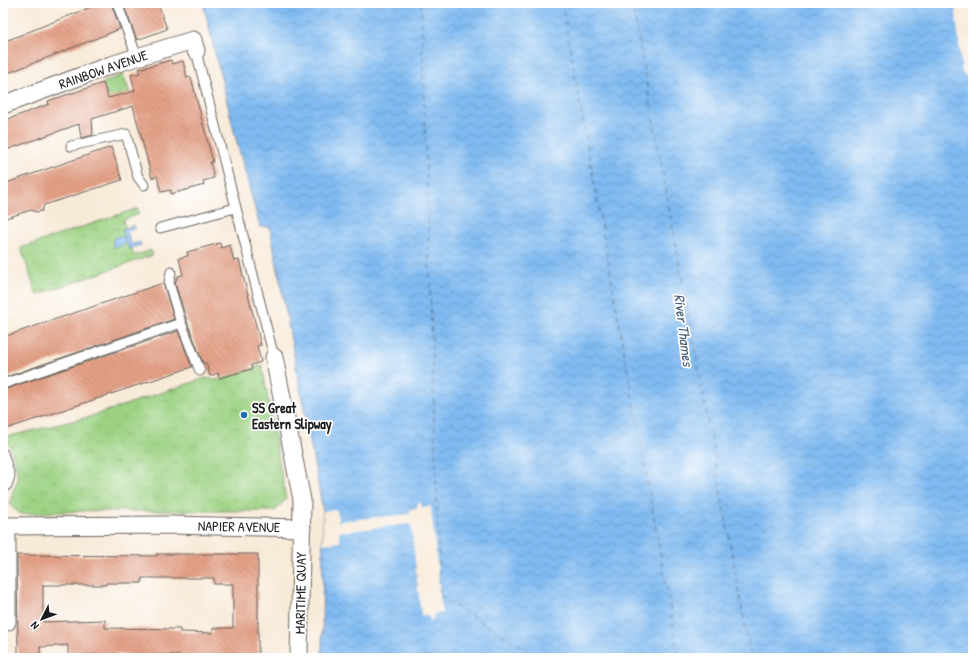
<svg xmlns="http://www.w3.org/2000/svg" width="976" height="661" font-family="'Patrick Hand',sans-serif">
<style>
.park{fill:url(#park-crowns);stroke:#5c7750}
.garden{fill:url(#garden-dots);stroke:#5c7750}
.water{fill:url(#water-waves);stroke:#4e6b86}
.pier{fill:#f8ead8}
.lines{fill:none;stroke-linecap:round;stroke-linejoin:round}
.ferry{stroke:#445b71;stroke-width:1;stroke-dasharray:5 4;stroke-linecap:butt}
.building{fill:url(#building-back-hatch);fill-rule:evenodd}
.service-casing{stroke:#69645e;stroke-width:11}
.minor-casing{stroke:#69645e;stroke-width:19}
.service{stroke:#fff;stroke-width:9}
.minor{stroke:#fff;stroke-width:17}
.poi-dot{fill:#1f6fb2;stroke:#fff;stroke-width:1.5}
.labels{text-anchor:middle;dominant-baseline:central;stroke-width:3.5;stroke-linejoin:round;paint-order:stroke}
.street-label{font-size:14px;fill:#1c1c1c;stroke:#fff}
.poi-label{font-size:14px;font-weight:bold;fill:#1c1c1c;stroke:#fff;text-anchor:start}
.water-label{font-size:15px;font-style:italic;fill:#445b71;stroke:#fff}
</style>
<defs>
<pattern id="park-crowns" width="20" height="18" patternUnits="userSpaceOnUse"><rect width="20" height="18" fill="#9dd283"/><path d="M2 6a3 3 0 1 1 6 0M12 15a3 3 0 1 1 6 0" fill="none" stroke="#87b471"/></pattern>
<pattern id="garden-dots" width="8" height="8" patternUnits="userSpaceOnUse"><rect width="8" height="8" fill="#9dd283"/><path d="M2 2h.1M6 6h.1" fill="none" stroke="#87b471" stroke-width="1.8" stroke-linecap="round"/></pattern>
<pattern id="water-waves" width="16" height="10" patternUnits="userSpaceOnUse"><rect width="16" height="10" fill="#7fbaf1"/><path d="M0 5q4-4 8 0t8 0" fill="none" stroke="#6d9fce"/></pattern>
<pattern id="building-back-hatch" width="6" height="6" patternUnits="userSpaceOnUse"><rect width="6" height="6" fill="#e4a086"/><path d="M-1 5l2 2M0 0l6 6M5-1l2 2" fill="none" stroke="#c38973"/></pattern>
</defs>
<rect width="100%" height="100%" fill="#fff"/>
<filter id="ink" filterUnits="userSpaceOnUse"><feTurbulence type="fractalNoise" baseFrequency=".025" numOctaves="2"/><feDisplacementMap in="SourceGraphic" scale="8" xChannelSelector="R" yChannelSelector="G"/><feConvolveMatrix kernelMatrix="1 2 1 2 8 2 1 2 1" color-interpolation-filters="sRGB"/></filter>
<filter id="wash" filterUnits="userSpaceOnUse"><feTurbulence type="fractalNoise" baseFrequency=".012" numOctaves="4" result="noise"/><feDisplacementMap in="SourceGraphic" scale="16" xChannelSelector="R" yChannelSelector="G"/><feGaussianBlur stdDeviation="0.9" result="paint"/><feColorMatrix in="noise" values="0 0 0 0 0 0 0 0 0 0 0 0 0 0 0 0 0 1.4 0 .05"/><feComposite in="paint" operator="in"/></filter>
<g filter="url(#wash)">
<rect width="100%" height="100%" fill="#f8ead8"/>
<!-- park -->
<g class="park">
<path d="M138,208L139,214L123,220L134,256L151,250L153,255L37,295L21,248Z"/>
<path d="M262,365L286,499L275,511H84L20,514L11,506C9,495 15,490 17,480C19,467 10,449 6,437L89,417L205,378L220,380Z"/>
</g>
<!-- garden -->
<path class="garden" d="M123,74L130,93L113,112L103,83Z"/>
<!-- water -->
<g class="water">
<path d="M203,3H973V658H322L323,511L270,227H260L235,135Z"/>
<path d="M134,225L135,228L127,231L131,244L140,242L141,245L129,249L125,240L122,246L114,247L112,242L114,238L119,236L125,238L122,229Z"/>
</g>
<!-- pier -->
<g class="pier">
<path d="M955,3H973V81L962,73Z"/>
<path d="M419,501L423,508L431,506L442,613L434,614L432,621L427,615H421L411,524L339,532L340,542L323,544V511L337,510L338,521L410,514V509H417Z"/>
</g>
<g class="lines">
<!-- ferry -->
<g class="ferry">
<path d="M421,3L440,597L541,658"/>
<path d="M562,3L679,658"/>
<path d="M632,3L751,658"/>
</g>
</g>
<g id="blocks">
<!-- building -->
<g class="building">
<path d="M101,3H111L120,29L3,75V42Z"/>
<path d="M123,3H158L167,29L137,40Z"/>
<path d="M171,60L172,64L183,61L187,78L191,77L199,109L213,162H210L214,178L203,181L204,185L171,194V190L161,192L157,176L152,178L133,106L92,119L93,135L81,138L79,124L3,151V121L49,104L48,101L103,83L108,98L135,91L131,75L140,73L139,69Z"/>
<path d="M111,147L122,180L44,205L42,211L36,212L31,210L3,219V184Z"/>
<path d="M220,243L221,248L230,245L234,261L239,260L261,345L257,346L261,362L251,365L252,369L219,378L218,373L210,376L206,363H203L187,321L175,283L178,276L183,275L179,258L188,256L187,252Z"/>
<path d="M163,283L174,319L3,378V337Z"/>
<path d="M178,331L192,367L6,429L3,420V390Z"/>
<path d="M157,554H258V658H180V655H144V658H129V654L83,655V658H68V645L40,647V658H18L17,555L157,556ZM142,578H214V584H233V628H213V633L180,632V629L105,628V620L43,622V585H106V583H142Z"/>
</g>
</g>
</g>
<g filter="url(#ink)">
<use href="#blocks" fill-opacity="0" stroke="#69645e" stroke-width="1"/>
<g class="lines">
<defs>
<g id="service">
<path d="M117,3L137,57"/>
<path d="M196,51L274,357"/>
<path d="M71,146L126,134L138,177L144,185"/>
<path d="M160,228L235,208"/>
<path d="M171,272L169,283L171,290L181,323L200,371"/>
<path d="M3,384L181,323"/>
<path d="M3,453L10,476L7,485L3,488"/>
</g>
<g id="minor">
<path d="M3,105L111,65L193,40L196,51"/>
<path d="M274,357L302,500L299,658"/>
<path d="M3,526L170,525L302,528"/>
<path d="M3,622H7V526"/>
</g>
</defs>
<!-- service casing -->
<use href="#service" class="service-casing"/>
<!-- minor casing -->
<use href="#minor" class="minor-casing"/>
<!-- service -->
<use href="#service" class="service"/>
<!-- minor -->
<use href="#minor" class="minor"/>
</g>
</g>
<!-- markers -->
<circle class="poi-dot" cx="244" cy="415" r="4"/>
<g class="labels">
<!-- street labels -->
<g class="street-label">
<text transform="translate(103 69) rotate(-19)">RAINBOW AVENUE</text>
<text transform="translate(239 526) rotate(1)">NAPIER AVENUE</text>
<text transform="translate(300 593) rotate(-89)">MARITIME QUAY</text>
</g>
<!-- poi labels -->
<g class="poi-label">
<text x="252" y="407">SS Great<tspan x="252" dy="16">Eastern Slipway</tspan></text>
</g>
<!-- water labels -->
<g class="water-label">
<text transform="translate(684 330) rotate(83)">River Thames</text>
</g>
</g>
<!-- margin -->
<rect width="976" height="661" fill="none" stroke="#fff" stroke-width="16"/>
<!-- north arrow -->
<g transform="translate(42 619) rotate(228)" stroke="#ffffff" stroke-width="3" paint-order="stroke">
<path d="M0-3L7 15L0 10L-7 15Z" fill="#1c1c1c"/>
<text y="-6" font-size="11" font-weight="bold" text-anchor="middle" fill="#1c1c1c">N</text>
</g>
</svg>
